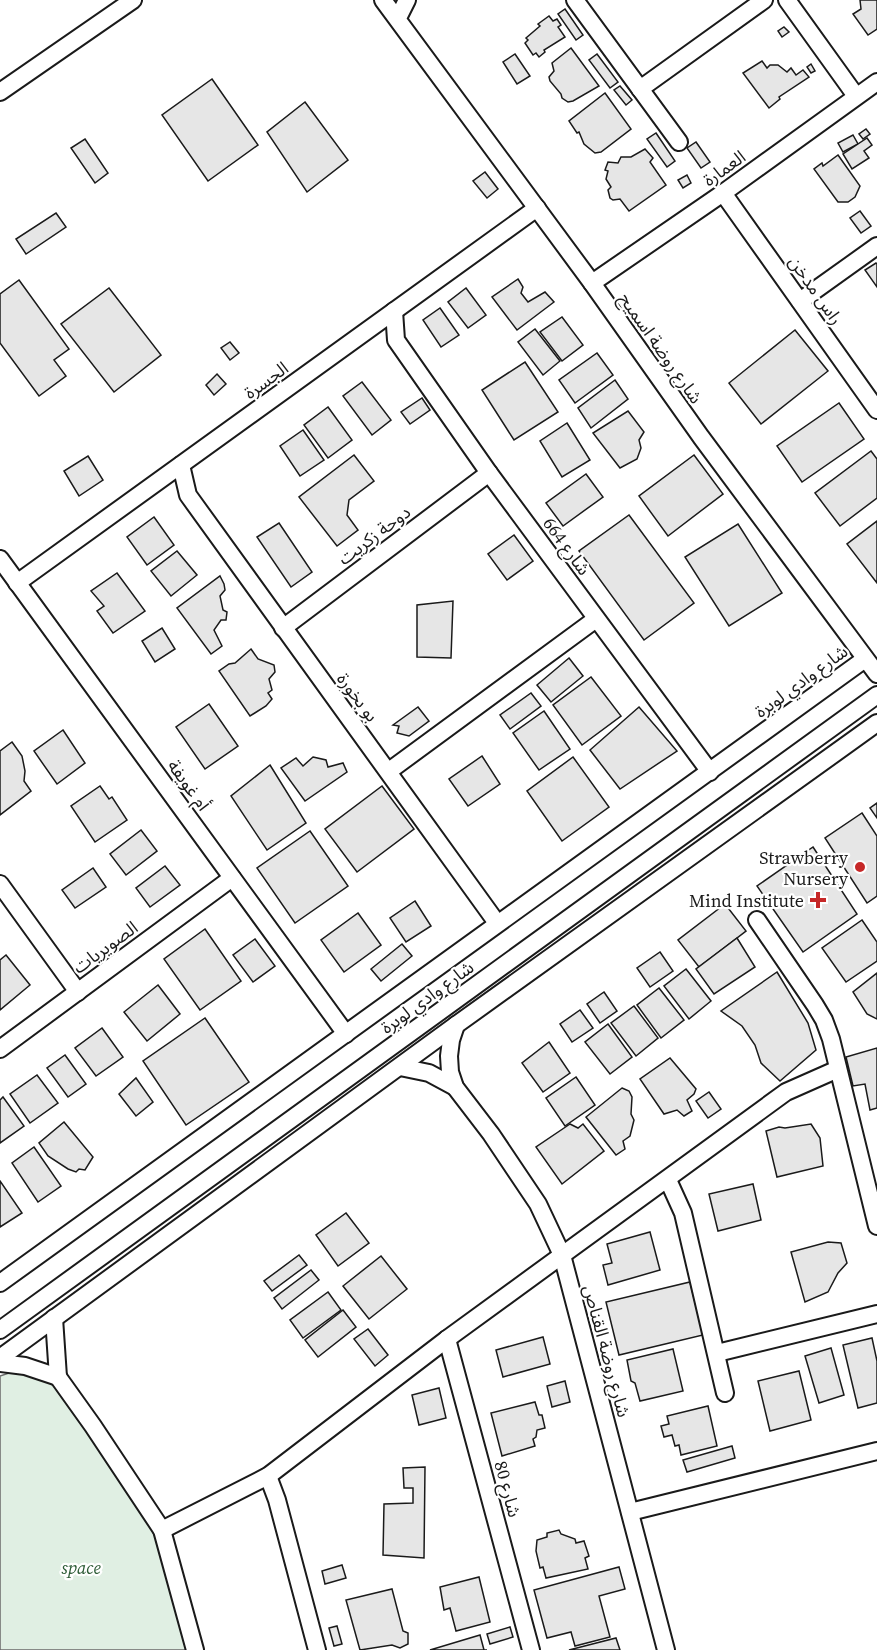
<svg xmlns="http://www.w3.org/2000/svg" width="877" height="1650" font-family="'Source Serif 4','Noto Sans Arabic',serif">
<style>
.green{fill:#e0efe3;stroke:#6a6a6a;stroke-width:1.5}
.building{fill:#e6e6e6;stroke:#1a1a1a;stroke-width:1.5}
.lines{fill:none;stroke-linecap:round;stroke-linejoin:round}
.minor-casing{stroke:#1a1a1a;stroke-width:20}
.minor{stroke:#fff;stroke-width:16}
.poi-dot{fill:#c62828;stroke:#fff;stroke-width:2}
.labels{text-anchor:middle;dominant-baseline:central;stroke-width:4.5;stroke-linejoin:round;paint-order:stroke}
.street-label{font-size:18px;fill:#1a1a1a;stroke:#fff}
.poi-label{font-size:18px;fill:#1a1a1a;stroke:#fff;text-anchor:end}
.park-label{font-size:18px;font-style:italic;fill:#2b5a34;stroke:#fff}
</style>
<rect width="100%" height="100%" fill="#fff"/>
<!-- green -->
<path class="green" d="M15,1371L45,1377L58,1387L118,1473L159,1542L187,1650H0V1376Z"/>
<!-- building -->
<g class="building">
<path d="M860,0H877V29L868,35L853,14L861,9Z"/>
<path d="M565,9L583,35L576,40L558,14Z"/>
<path d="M549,16L553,21L557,19L561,25L558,27L565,37L544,50L545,52L539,57L536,53L533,55L525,43L528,40L526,38L540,26L538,24Z"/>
<path d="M784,27L789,32L782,37L778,31Z"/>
<path d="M571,48L599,86L573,101L568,102L562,98L561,94L550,81L549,77L554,71L552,63Z"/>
<path d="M515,54L530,76L517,84L503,62Z"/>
<path d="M597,54L618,82L610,88L589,60Z"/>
<path d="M762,61L767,68L770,65H778L787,72L791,68L796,75L803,70L809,77L779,97L780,99L769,108L743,73Z"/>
<path d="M811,64L815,71L811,73L807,67Z"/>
<path d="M212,79L258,145L208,181L162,115Z"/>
<path d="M620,86L632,100L626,105L614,90Z"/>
<path d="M605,93L631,129L601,152L595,153L584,144L579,132L577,133L569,121Z"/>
<path d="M305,102L348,160L307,192L267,132Z"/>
<path d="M866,129L870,134L863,139L859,134Z"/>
<path d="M656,133L675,161L667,167L647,139Z"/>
<path d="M853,135L858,144L843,152L838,143Z"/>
<path d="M867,138L872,145L864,151L869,158L852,169L843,154Z"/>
<path d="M85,139L108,173L95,183L71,148Z"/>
<path d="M696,142L710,162L701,168L687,148Z"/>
<path d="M645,149L653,158L650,162L666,185L629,211L620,199L613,200L610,198L608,190L611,187L606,179L608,171L605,170L608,162L618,163L621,157H631Z"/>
<path d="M838,155L860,186L855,197L848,202H838L814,169L822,163L823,166Z"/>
<path d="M485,172L498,189L487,198L473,181Z"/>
<path d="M687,175L691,183L683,188L678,180Z"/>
<path d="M860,211L871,226L861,233L850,218Z"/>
<path d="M56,213L66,227L26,254L16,239Z"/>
<path d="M876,263L877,264V287L865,270Z"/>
<path d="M518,279L523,287L521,293L528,302L545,292L554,302L517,330L492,297Z"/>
<path d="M19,280L69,349L54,360L66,376L39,396L0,343V294Z"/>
<path d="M109,288L161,355L114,392L61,324Z"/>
<path d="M466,288L486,315L468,328L448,302Z"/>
<path d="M440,308L459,335L441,347L423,320Z"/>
<path d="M562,317L583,345L562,361L540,332Z"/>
<path d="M535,329L560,361L543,375L518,342Z"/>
<path d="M795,330L828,371L761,424L729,383Z"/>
<path d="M230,342L239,353L230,360L221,348Z"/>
<path d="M597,353L613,375L575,403L559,380Z"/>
<path d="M525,362L558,412L514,440L482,390Z"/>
<path d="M217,374L226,384L214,395L206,385Z"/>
<path d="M615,380L628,399L591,428L578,408Z"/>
<path d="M362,382L391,420L372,435L343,396Z"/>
<path d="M422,398L430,410L410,424L401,412Z"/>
<path d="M839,403L864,439L802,482L777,446Z"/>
<path d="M328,407L352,440L328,458L304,425Z"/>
<path d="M628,411L644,432L639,440L641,448L637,459L620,468L593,433Z"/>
<path d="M567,423L590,460L562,477L540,441Z"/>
<path d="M303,430L324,460L300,476L280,446Z"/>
<path d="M871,451L877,459V498L840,526L815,493Z"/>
<path d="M354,455L374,481L349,500L347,515L358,530L337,546L299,497Z"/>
<path d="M694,455L723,494L668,536L639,496Z"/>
<path d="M88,456L103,480L79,496L64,471Z"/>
<path d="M586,474L603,497L563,526L546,503Z"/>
<path d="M629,515L694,603L644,640L579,551Z"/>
<path d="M154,517L174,545L147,565L127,537Z"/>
<path d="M877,521V583L847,544Z"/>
<path d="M279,523L312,572L291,587L257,537Z"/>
<path d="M738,524L782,593L729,626L685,557Z"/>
<path d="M514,535L533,561L507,580L488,554Z"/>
<path d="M177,551L197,575L171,596L151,571Z"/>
<path d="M117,573L145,611L113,633L97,611L104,606L91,591Z"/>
<path d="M220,576L224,584L225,590L220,596L223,610L227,612L226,620H221L214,630L222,646L211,654L177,608Z"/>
<path d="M453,601L451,658L417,657V605Z"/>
<path d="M162,628L175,649L155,662L142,641Z"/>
<path d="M251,649L258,659L274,665L275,672L269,679L272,690L268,693L272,699L266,706L250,716L219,671L229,664L235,663Z"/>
<path d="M569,658L583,676L551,702L537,685Z"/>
<path d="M591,677L621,716L582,745L553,705Z"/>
<path d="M531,693L541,706L510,729L500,715Z"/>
<path d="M209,704L238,746L205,769L176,727Z"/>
<path d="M418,707L429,721L409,736L397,733L399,726L393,725Z"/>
<path d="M639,707L677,751L620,789L590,750Z"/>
<path d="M544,711L570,749L539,770L513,733Z"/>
<path d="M63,730L85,763L57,784L34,751Z"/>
<path d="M12,742L22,756L25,771L24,781L31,791L0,815V751Z"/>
<path d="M482,756L500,784L468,806L449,779Z"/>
<path d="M313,757L326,760L328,767L343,763L347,772L305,801L281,768L296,758L303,766Z"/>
<path d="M573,757L609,807L562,841L527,791Z"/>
<path d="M270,765L306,823L267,850L231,796Z"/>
<path d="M100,786L109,799L112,797L127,820L95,842L71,806Z"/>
<path d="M382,786L414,829L357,872L325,829Z"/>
<path d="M877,803V818L870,808Z"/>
<path d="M862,813L877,836V896L867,903L825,838Z"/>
<path d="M141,830L157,851L126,875L110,854Z"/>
<path d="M310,831L348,886L295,923L257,868Z"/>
<path d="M813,847L857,914L803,952L757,886Z"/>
<path d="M165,866L180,885L150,907L136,888Z"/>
<path d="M93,868L106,887L75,908L62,890Z"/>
<path d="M415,901L431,926L406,942L390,918Z"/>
<path d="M725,904L746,931L699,967L678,940Z"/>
<path d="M358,913L381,945L344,972L321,940Z"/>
<path d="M862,920L877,942V961L846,982L822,948Z"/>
<path d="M205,929L241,981L200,1010L164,959Z"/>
<path d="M737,938L755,967L714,994L696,969Z"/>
<path d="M255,939L275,966L253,982L233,955Z"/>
<path d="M402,944L412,956L381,981L371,969Z"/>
<path d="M660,952L673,971L650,987L637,968Z"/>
<path d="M6,955L30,985L0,1010V960Z"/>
<path d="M686,969L711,1001L689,1019L664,986Z"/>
<path d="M777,972L808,1023L816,1050L780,1081L761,1063L755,1045L742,1026L721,1011Z"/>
<path d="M877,973V1019L867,1014L853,992Z"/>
<path d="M158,985L180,1014L147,1041L124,1012Z"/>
<path d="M659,988L684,1020L661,1038L637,1005Z"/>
<path d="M604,992L617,1011L600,1023L587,1004Z"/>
<path d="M634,1006L658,1038L636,1056L611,1023Z"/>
<path d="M580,1010L593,1028L572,1042L560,1024Z"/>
<path d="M205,1018L249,1082L186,1125L143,1061Z"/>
<path d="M608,1024L632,1057L610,1074L585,1042Z"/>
<path d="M102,1028L123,1057L96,1076L75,1048Z"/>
<path d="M549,1042L570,1073L543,1092L522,1063Z"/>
<path d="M877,1048V1108L870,1110L865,1084L853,1086L846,1057Z"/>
<path d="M65,1055L86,1084L68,1097L47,1068Z"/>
<path d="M670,1058L696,1089L694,1094L687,1100L692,1111L684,1116L677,1110L664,1114L640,1079Z"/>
<path d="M37,1075L58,1103L30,1123L10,1094Z"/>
<path d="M576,1077L595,1105L565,1126L546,1098Z"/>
<path d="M136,1078L153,1102L136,1116L119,1094Z"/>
<path d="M622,1088L629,1091L632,1097L631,1114L634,1120L630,1136L623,1141L625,1149L616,1155L586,1117Z"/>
<path d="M709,1092L721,1109L708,1118L696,1101Z"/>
<path d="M3,1097L24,1126L0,1143V1100Z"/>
<path d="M64,1122L93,1157L85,1170L79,1169L76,1172L68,1169L48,1156L39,1143Z"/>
<path d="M570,1124L578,1128L583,1124L604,1151L562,1184L536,1147Z"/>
<path d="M811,1124L820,1138L823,1166L777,1177L766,1131L779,1127L785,1128Z"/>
<path d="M34,1147L61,1186L38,1202L12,1163Z"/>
<path d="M0,1181L22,1213L0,1227Z"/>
<path d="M753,1184L761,1220L718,1231L709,1194Z"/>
<path d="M346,1213L369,1243L338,1266L316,1235Z"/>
<path d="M650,1232L660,1270L608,1285L603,1265L612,1263L607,1244Z"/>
<path d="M828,1242L841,1243L847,1263L838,1273L828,1292L805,1302L791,1252Z"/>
<path d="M299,1255L307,1265L272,1291L264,1281Z"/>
<path d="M381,1256L407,1289L369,1319L343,1286Z"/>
<path d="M311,1270L319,1280L282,1309L274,1298Z"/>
<path d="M690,1282L703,1335L619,1355L606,1302Z"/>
<path d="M328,1292L341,1310L303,1338L290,1320Z"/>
<path d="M343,1310L356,1327L318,1357L305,1340Z"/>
<path d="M368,1329L388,1355L375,1366L354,1339Z"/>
<path d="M543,1337L550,1364L503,1377L496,1350Z"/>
<path d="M872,1338L877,1361V1403L858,1408L843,1345Z"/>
<path d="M831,1348L844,1395L819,1403L805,1356Z"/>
<path d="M673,1349L683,1391L640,1401L635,1383L631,1381L627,1360Z"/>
<path d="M799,1371L811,1420L770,1431L758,1381Z"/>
<path d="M565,1381L570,1402L552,1407L547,1386Z"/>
<path d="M439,1388L446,1418L419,1425L412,1395Z"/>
<path d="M535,1402L539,1415H542L545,1428L537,1430L536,1437L533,1439L535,1446L502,1456L491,1413Z"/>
<path d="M708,1406L717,1446L681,1455L679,1445L675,1446L672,1435L664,1437L661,1426L669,1424L667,1416Z"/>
<path d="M732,1446L735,1458L687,1472L683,1460Z"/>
<path d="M425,1467L424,1558L383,1555L384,1504L413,1503V1488H404L403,1468Z"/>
<path d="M559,1530L561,1534L575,1539L576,1543L584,1541L589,1556L585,1558L588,1569L546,1578L543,1567L540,1568L536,1551L537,1540L547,1537V1533Z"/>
<path d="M342,1565L346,1578L325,1584L322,1571Z"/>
<path d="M619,1567L625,1589L599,1596L610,1637L575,1646L571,1632L547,1638L534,1590Z"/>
<path d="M479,1577L490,1622L456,1631L450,1608L444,1610L440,1587Z"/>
<path d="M392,1589L403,1631L408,1633V1644L400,1648L392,1645L360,1650L346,1600Z"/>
<path d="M337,1626L342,1644L334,1646L329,1628Z"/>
<path d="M510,1627L513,1637L490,1644L487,1634Z"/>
<path d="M480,1635L484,1650H487H430Z"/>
<path d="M616,1638L620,1650H569Z"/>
</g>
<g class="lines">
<defs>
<g id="minor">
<path d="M383,0L592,283L701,437L877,674"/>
<path d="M575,0L679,142"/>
<path d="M787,0L856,96"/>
<path d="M400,14L407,0"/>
<path d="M640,89L764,0"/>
<path d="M0,92L133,0"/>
<path d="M723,193L877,410"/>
<path d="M592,283L723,193L877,82"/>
<path d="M800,301L877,246"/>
<path d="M394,311L396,340L489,473L710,772"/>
<path d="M181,465L188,495L497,923"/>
<path d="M0,559L346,1034"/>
<path d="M17,583L537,208"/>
<path d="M283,628L489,473"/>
<path d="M389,771L596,619"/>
<path d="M0,884L78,992"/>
<path d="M757,920L815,1005L824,1020L831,1039L877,1226"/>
<path d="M456,1025L451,1040L449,1056L450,1072L455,1087L491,1134L538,1204L562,1255L666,1650"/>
<path d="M0,1049L232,878"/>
<path d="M400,1067L429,1073L455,1087"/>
<path d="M668,1180L683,1213L725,1393"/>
<path d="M0,1283L865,659"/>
<path d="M54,1318L58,1377"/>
<path d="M0,1330L877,695"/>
<path d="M447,1339L531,1650"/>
<path d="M717,1353L877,1314"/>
<path d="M0,1358L456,1025L877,723"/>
<path d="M0,1363L25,1366L58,1377"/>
<path d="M58,1377L93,1426L162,1530L195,1650"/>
<path d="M268,1476L277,1500L317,1650"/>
<path d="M630,1512L877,1451"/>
<path d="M162,1530L268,1476L447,1339L786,1092L838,1069"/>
</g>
</defs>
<!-- minor casing -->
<use href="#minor" class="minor-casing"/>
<!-- minor -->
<use href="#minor" class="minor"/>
</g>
<!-- markers -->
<g class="poi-dot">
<circle cx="860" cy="867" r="6"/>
<path d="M815 891h6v6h6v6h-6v6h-6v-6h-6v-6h6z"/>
</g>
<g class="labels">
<!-- street labels -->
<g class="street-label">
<text transform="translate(724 168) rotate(-36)">العمارة</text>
<text transform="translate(816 290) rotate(55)">راس مدخن</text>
<text transform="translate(661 348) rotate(55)">شارع روضة اسميح</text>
<text transform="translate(266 380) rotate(-36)">الجسرة</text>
<text transform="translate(374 535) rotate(-37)">دوحة زكريت</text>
<text transform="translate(567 546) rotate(54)">شارع 664</text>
<text transform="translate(801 681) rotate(-36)">شارع وادي لوبرة</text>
<text transform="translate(358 697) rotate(53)">بو بخورة</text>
<text transform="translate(189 785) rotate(54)">أم غويفة</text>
<text transform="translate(105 947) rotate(-36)">الصويريات</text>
<text transform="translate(427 997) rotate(-36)">شارع وادي لوبرة</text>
<text transform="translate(607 1351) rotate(75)">شارع روضة القناص</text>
<text transform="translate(508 1489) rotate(75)">شارع 80</text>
</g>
<!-- poi labels -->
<g class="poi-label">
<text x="848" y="857">Strawberry<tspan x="848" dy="21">Nursery</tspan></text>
<text x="804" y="900">Mind Institute</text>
</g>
<!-- park labels -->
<g class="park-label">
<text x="81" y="1567">space</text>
</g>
</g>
</svg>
